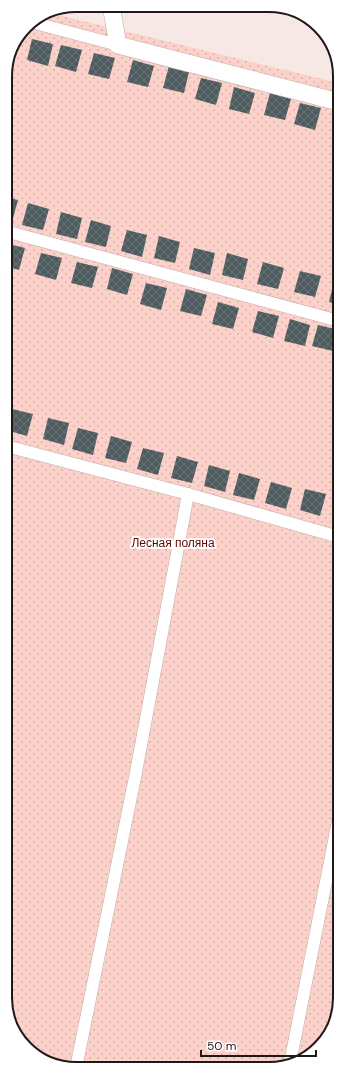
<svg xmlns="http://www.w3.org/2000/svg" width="345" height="1074" font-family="'DM Sans',sans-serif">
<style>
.grass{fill:url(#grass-dots)}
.building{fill:url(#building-cross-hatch)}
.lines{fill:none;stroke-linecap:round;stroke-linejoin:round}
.street-casing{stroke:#bdaeab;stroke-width:13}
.secondary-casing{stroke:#bdaeab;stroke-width:18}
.street{stroke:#fff;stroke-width:12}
.secondary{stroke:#fff;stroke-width:17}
.labels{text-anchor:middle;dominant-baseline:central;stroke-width:4;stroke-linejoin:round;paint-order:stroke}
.park-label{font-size:12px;fill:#620600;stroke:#fff}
.rim{fill:none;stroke:#1f1918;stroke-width:2}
</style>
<defs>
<pattern id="grass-dots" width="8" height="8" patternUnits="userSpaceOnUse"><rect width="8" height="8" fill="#fbd1c9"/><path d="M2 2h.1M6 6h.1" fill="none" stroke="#d7b3ac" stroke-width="1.8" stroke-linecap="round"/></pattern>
<pattern id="building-cross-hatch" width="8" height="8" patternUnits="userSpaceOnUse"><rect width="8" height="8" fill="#4e5c60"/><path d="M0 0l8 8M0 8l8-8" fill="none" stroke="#6a7476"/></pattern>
</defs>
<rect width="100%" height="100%" fill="#f8e8e5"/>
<!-- grass -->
<path class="grass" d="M54,14L339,83L340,1002L322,1045L282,1068H62L26,1048L6,1011L5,71L12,45L29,23Z"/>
<!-- building -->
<g class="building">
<path d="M20,35L15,55L10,54L12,45Z"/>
<path d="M32,39L53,44L48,66L27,60Z"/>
<path d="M61,45L82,50L76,72L55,66Z"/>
<path d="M94,53L115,58L109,79L88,74Z"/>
<path d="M133,60L154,66L148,87L127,82Z"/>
<path d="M169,66L189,72L184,93L163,88Z"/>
<path d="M201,78L222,83L216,105L195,99Z"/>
<path d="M234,87L255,93L249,114L229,109Z"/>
<path d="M270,93L291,99L285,120L264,115Z"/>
<path d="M300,103L321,108L315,130L294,124Z"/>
<path d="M338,121H339V132H335Z"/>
<path d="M5,197L18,200L12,222L5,220Z"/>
<path d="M28,203L49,209L43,230L22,225Z"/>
<path d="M61,212L82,218L77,239L56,234Z"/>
<path d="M91,220L111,226L106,247L85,242Z"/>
<path d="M127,230L147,235L142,257L121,251Z"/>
<path d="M159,236L180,242L175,263L154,258Z"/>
<path d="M5,243L25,248L19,270L5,266Z"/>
<path d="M194,248L215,253L210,275L189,269Z"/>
<path d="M41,253L62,258L56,280L35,274Z"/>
<path d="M227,253L248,259L243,280L222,275Z"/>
<path d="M77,262L98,267L92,288L71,283Z"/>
<path d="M263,262L284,268L278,289L257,284Z"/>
<path d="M112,268L133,274L127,295L107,289Z"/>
<path d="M300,271L321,276L315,297L294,292Z"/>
<path d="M334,281L339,282V305L329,302Z"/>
<path d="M146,283L167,288L161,310L140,304Z"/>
<path d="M186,289L207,295L201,316L180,311Z"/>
<path d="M218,302L239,308L233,329L212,324Z"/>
<path d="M258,311L279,316L273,338L252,332Z"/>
<path d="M290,319L310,325L305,346L284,341Z"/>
<path d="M318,325L339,330L333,351L312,346Z"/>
<path d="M12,409L33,414L27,436L6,430Z"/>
<path d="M48,418L69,423L64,445L43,439Z"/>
<path d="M78,428L98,433L93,455L72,449Z"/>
<path d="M111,436L132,442L126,463L105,458Z"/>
<path d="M143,448L164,453L158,475L137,469Z"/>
<path d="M177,456L198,462L192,483L171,478Z"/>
<path d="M209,465L230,471L225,492L204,486Z"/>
<path d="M239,473L260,479L254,500L233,495Z"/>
<path d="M271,482L292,488L286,509L265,503Z"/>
<path d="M305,489L326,494L320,516L300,510Z"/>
</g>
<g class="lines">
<defs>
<g id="street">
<path d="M31,22L118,45"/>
<path d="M5,231L339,321"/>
<path d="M6,446L188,494L339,537"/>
<path d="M290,1063L340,811"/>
<path d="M76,1068L136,772L188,494"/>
</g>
<path id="secondary" d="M111,5L118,45L339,102"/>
</defs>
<!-- street casing -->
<use href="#street" class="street-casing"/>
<!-- secondary casing -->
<use href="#secondary" class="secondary-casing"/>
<!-- street -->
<use href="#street" class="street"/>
<!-- secondary -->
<use href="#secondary" class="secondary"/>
</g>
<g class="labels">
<!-- park labels -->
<g class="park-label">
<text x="173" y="543">Лесная поляна</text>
</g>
</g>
<!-- crop -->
<path d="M0 0H345V1074H0ZM76 12H269A64 64 0 0 1 333 76V998A64 64 0 0 1 269 1062H76A64 64 0 0 1 12 998V76A64 64 0 0 1 76 12Z" fill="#fff" fill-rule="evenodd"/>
<path class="rim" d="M76 12H269A64 64 0 0 1 333 76V998A64 64 0 0 1 269 1062H76A64 64 0 0 1 12 998V76A64 64 0 0 1 76 12Z"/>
<!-- scale -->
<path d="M201 1050v6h115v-6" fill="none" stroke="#1f1918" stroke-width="2"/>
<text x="207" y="1050" font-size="12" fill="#1f1918" stroke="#ffffff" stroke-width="3" paint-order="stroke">50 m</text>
</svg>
